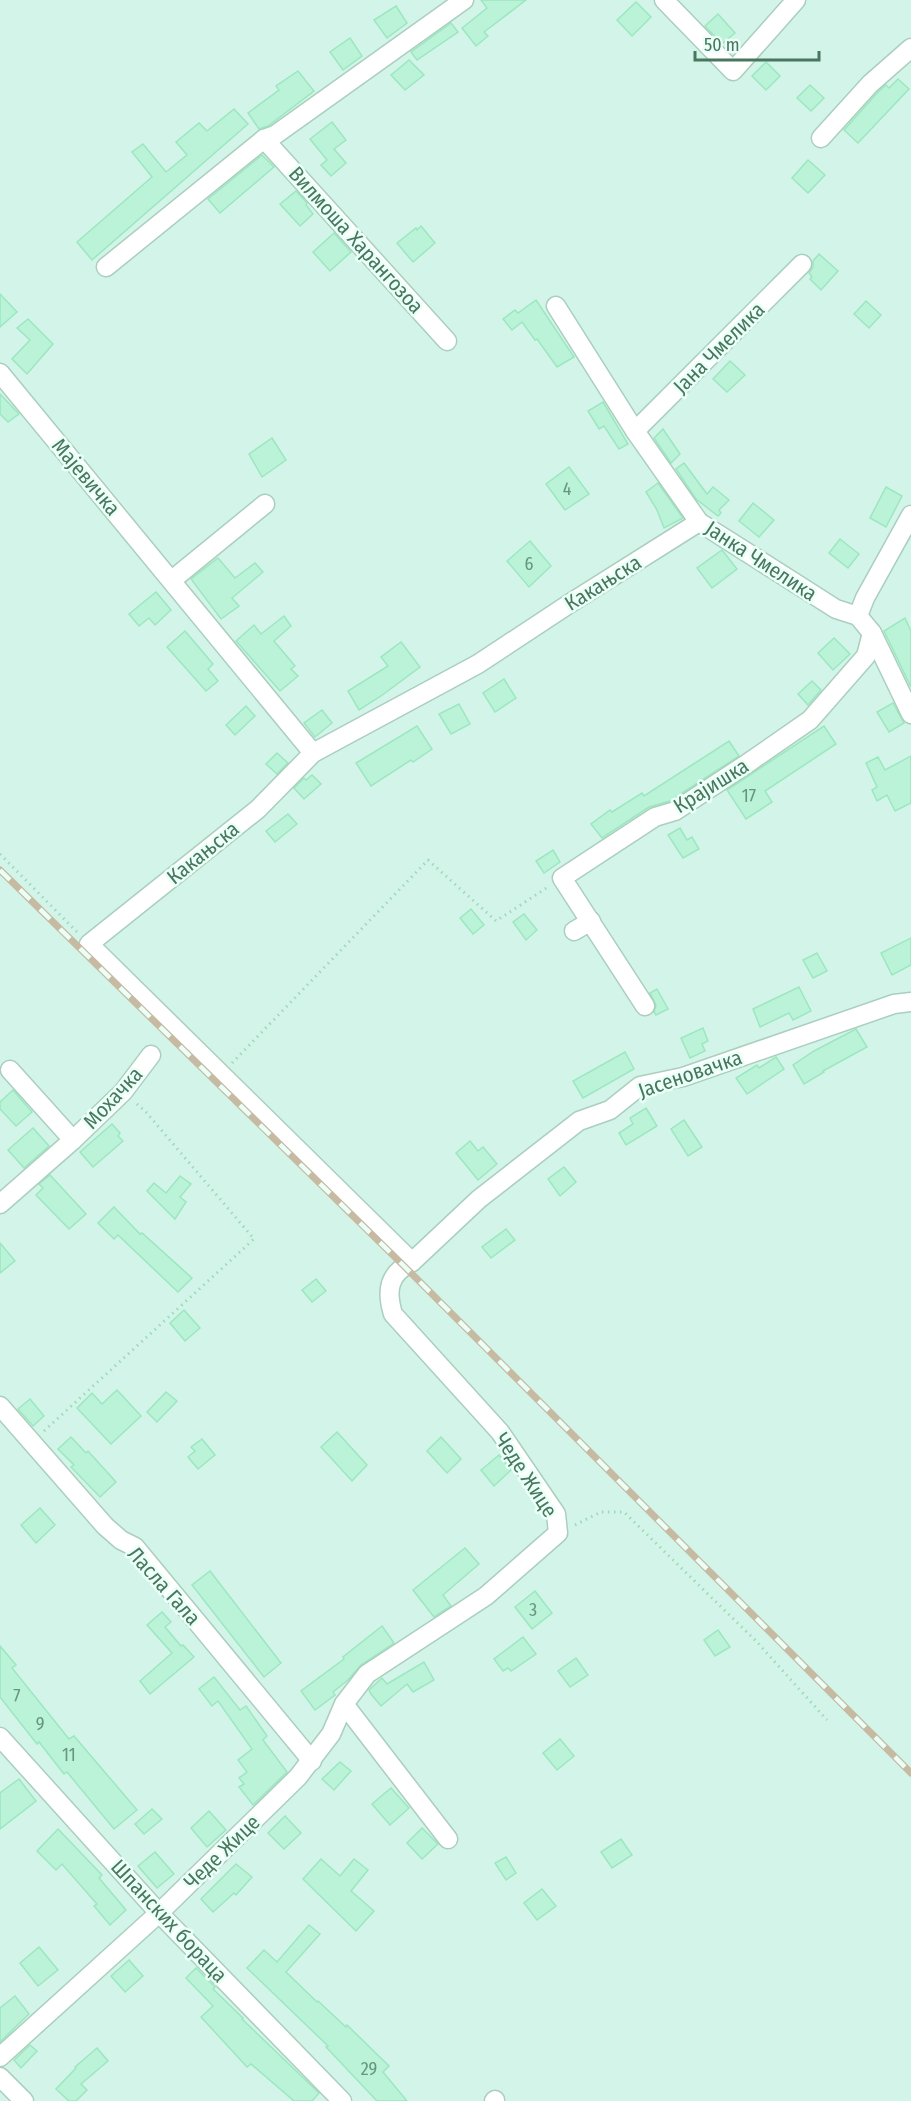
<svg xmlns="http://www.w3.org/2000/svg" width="911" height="2101" font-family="'Fira Sans Condensed',sans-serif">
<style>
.residential{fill:#d3f5e9}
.building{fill:#bbf3d8;stroke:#9be7c0;stroke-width:1.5}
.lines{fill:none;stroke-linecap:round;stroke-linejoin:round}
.minor-casing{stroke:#aacfbe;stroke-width:21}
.path{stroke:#9ed9bb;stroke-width:3;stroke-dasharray:1.5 4.5;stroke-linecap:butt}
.minor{stroke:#fff;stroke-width:18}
.rail-casing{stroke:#c7baa2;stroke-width:7}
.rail{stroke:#ebfff9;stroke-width:4.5;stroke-dasharray:14;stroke-linecap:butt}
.labels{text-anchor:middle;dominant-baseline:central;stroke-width:5;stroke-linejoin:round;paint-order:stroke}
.number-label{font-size:18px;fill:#66967c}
.street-label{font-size:21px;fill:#49775e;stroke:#ebfff9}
</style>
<rect width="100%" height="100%" fill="#e4fdf6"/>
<!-- residential -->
<rect class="residential" x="0" y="0" width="911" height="2101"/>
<!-- building -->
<g class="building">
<path d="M481,0H526L484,32L488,36L476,46L462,28L487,8Z"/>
<path d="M636,2L651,17L632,36L617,20Z"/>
<path d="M396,6L407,23L387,38L374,20Z"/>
<path d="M718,14L735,33L722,44L705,26Z"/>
<path d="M451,23L458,32L417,60L411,52Z"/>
<path d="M350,38L362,56L343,70L330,52Z"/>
<path d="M409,60L424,75L405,90L391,75Z"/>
<path d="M766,62L780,76L766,90L752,76Z"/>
<path d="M298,71L314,91L268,126L259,129L248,113L279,90L276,86Z"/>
<path d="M898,79L909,89L858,143L844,130L878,92L886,85L889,88Z"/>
<path d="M810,85L824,98L811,111L797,98Z"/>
<path d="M234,109L248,124L92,260L77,242L152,177L132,152L143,144L166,172L187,155L176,142L199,123L207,131Z"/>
<path d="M332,122L346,140L334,149L346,163L331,176L321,165L327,160L310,139Z"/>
<path d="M262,155L274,167L220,213L208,199Z"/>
<path d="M808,160L825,175L808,193L792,178Z"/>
<path d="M296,191L307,203L306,205L313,214L300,226L280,204Z"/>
<path d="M421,226L435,243L413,262L397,243L416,228L417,230Z"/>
<path d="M334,233L351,252L330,271L313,252Z"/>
<path d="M819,254L838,271L821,290L810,279L812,277L809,273L813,267V261Z"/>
<path d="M0,294L17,312L0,327Z"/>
<path d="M536,300L574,357L557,367L537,339L535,340L522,322L512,330L503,319L515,310L518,313Z"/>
<path d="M866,301L881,315L869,328L854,314Z"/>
<path d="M28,319L53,344L27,374L12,359L30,340L17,328Z"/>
<path d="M730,361L745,375L727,392L713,379Z"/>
<path d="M0,394L19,414L8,422L0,414Z"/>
<path d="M603,402L628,444L619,449L604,426L599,429L588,411Z"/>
<path d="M663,429L680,454L671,463L654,438Z"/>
<path d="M272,438L286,460L262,477L249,454Z"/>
<path d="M684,463L707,494L713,487L729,500L719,510L721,513L718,516L696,499L676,469Z"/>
<path d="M569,467L589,494L565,510L546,484Z"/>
<path d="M658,483L683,518L664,528L657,510L646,492Z"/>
<path d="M886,487L902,496L886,527L870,518Z"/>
<path d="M753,503L774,520L759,537L739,521Z"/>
<path d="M840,539L859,554L848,568L829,553Z"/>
<path d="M530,541L551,566L529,587L507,561Z"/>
<path d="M722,550L737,569L712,588L697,568Z"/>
<path d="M218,558L235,578L255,563L263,572L232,598L239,606L221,619L191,579Z"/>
<path d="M156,592L171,610L155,625L149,618L139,626L129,614Z"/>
<path d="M284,616L291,626L274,641L295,666L291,669L298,676L280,691L236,641L254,625L261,634Z"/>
<path d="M905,618L911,631V687L884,631Z"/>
<path d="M185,631L213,664L208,669L218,681L206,691L167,647Z"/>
<path d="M834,638L850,654L833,670L818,653Z"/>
<path d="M401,642L420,667L381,696L359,710L348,691L388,666L381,657Z"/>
<path d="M504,679L516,698L495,712L483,693Z"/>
<path d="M812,681L821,690L808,705L798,694Z"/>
<path d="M893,703L904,723L889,732L877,712Z"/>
<path d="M459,704L470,724L451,734L439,714Z"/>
<path d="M246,706L255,716L235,735L226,725Z"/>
<path d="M322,710L332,723L315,737L304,723Z"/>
<path d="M417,726L432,749L413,762L411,760L371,786L356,763Z"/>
<path d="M824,726L836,744L765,791L772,802L746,819L727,790Z"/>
<path d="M729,741L739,756L670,801L649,807L602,838L591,824L610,810L612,812L642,793L644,796Z"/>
<path d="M277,753L288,763L277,774L266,764Z"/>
<path d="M911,756V803L895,811L887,795L877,801L872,790L877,787L866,763L878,757L885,770Z"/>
<path d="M312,775L321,784L304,799L294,788L304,778L306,780Z"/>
<path d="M288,814L297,824L275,842L266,831Z"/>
<path d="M680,828L687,840L692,837L699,849L683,858L668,835Z"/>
<path d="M553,850L560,862L544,873L536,861Z"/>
<path d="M471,909L484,925L473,934L460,918Z"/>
<path d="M524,914L537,930L526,940L513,922Z"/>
<path d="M911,938V965L892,975L881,953Z"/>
<path d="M817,953L827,971L813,978L803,960Z"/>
<path d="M799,987L811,1011L793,1020L789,1013L760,1027L753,1009Z"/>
<path d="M657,989L668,1009L656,1015L654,1012L656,1005L650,993Z"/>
<path d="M703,1028L708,1041L702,1044L705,1051L690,1058L681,1038Z"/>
<path d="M856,1029L867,1047L823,1071L824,1072L804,1084L793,1065L814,1051Z"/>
<path d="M625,1052L634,1069L583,1098L573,1081Z"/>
<path d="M776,1057L784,1069L747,1094L736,1078L757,1065L759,1068Z"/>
<path d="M13,1090L32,1112L16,1126L0,1109V1102Z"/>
<path d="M646,1108L657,1126L626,1145L619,1133L633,1124L630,1118Z"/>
<path d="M684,1120L702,1147L688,1156L671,1129Z"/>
<path d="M112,1124L120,1133L118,1136L123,1141L93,1167L80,1152Z"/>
<path d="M33,1128L49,1146L24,1168L8,1150Z"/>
<path d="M470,1141L478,1151L483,1147L497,1164L478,1180L456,1153Z"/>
<path d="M564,1167L576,1182L560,1196L548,1179Z"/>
<path d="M50,1175L86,1214L69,1229L36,1195L43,1188L39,1184Z"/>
<path d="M180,1176L191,1184L180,1197L186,1202L175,1219L147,1191L154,1183L166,1193Z"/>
<path d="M114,1207L140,1234L142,1233L192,1278L178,1292L118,1235L114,1239L98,1223Z"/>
<path d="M506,1229L515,1240L491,1258L482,1247Z"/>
<path d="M0,1243L15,1261L0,1273Z"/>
<path d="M316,1279L326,1291L312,1302L302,1290Z"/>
<path d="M184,1310L200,1328L185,1341L170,1323Z"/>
<path d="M117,1390L141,1416L111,1444L77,1408L92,1393L102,1404Z"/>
<path d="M166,1392L177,1401L157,1422L147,1412Z"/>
<path d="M30,1399L44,1416L33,1426L18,1409Z"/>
<path d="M337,1432L367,1465L352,1481L321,1447Z"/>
<path d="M71,1437L86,1453L88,1451L116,1482L100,1497L71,1467L74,1465L58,1449Z"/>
<path d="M441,1437L461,1459L447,1473L427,1451Z"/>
<path d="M202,1439L215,1455L198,1469L188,1457L195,1451L191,1447Z"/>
<path d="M499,1455L511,1470L494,1486L481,1470Z"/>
<path d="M40,1508L55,1525L36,1543L21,1525Z"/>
<path d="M465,1548L479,1564L443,1595L451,1606L434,1617L413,1590Z"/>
<path d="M210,1571L281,1663L264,1677L192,1585Z"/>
<path d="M535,1591L552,1613L532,1629L515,1607Z"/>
<path d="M162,1612L171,1622L165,1627L181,1646L183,1645L194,1657L150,1694L140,1681L172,1653L147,1625Z"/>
<path d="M382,1626L394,1643L361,1665L348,1680L333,1692L335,1695L315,1710L301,1691L344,1659L343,1657Z"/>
<path d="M718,1630L730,1647L715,1656L704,1640Z"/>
<path d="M523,1637L536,1654L511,1671L508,1668L503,1671L494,1659Z"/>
<path d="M0,1646L16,1665L12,1668L69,1739L74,1736L137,1810L114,1829L67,1772L64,1774L39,1742L37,1744L0,1697Z"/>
<path d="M576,1658L588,1675L570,1687L558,1671Z"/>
<path d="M424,1662L434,1680L413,1692L407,1684L381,1706L371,1694L369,1690L382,1678L387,1684Z"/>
<path d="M214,1677L240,1710L246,1706L267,1736L263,1740L287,1772L253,1805L239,1787L244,1784L239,1778L247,1772L238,1760L252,1749L218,1701L212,1706L199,1689Z"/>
<path d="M560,1739L574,1756L557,1770L543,1753Z"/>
<path d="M340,1762L351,1771L334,1790L322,1779Z"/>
<path d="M19,1779L36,1801L0,1829V1793Z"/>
<path d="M391,1788L409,1808L390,1825L372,1804Z"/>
<path d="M152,1809L162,1819L144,1834L135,1824Z"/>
<path d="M209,1811L226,1830L207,1847L191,1828Z"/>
<path d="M285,1816L301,1833L284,1849L268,1833Z"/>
<path d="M422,1828L438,1844L422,1859L407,1843Z"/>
<path d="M58,1829L102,1875L99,1878L126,1910L110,1925L94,1906L97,1904L62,1864L56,1870L37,1851Z"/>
<path d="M621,1839L632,1855L612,1868L601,1852Z"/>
<path d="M155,1852L174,1874L157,1888L138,1866Z"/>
<path d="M506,1857L516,1873L506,1880L495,1863Z"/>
<path d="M321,1859L340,1876L354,1859L368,1870L351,1891L374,1911L356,1931L303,1879Z"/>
<path d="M236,1864L252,1877L236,1895L234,1893L213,1912L201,1899Z"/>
<path d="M542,1889L556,1906L537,1920L524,1903Z"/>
<path d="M309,1925L320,1934L286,1972L317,2002L318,2001L346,2027L347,2025L389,2066L383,2072L407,2101H377L326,2047L328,2046L247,1968L264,1950L277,1962Z"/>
<path d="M39,1947L58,1970L38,1986L20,1963Z"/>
<path d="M129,1960L143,1976L125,1992L111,1976Z"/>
<path d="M196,1968L215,1987L213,1989L243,2018L242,2019L319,2093L312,2101H294L251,2064L247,2067L201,2017L213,2006L186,1978Z"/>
<path d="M15,1996L29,2014L0,2042V2008Z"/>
<path d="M30,2045L37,2051L21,2068L14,2060Z"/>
<path d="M97,2048L108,2061L81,2084L87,2090L76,2101H69L56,2089L76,2068L75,2067Z"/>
</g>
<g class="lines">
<defs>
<g id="minor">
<path d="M664,0L733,71L796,0"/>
<path d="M821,138L870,84L911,48"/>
<path d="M264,139L447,341"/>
<path d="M106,267L264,139L275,135L464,0"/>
<path d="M556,306L635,431L699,522L836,609L858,616L872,633L911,714"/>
<path d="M0,373L313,753"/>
<path d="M635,431L802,264"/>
<path d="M172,580L265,504"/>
<path d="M858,616L865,598L911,515"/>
<path d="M574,931L591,921"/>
<path d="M645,1006L562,878L655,817L675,811L748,763L810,720L866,656L872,633"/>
<path d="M10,1070L73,1140"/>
<path d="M0,1204L73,1140L123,1092L151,1055"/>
<path d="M412,1262L89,944L258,809L313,753L478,664L572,602L699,522"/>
<path d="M0,1406L105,1526L121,1540L135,1547L312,1761"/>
<path d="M344,1704L448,1839"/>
<path d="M0,1737L159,1913L342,2101"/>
<path d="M0,2057L159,1913L298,1777L331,1734L344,1704L367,1674L486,1596L558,1533L556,1514L500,1432L393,1314C386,1291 388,1274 412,1262L479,1199L579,1121L610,1110L640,1086L683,1077L894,1004L911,1002"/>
<path d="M0,2077L24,2101"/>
<path d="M494,2101L495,2100"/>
</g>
</defs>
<!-- minor casing -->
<use href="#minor" class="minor-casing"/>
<!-- path -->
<g class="path">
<path d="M0,854L77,932"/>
<path d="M232,1063L428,860L496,921L548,887"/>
<path d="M44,1431L254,1239L146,1112L136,1103"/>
<path d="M575,1525L601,1512H624L756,1641L827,1720"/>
</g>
<!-- minor -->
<use href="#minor" class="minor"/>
<defs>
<path id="rail" d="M0,870L404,1266L911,1773"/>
</defs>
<!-- rail casing -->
<use href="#rail" class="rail-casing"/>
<!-- rail -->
<use href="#rail" class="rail"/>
</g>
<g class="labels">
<!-- number labels -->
<g class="number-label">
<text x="567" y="489">4</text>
<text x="529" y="564">6</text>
<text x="749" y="796">17</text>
<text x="533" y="1610">3</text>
<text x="17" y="1696">7</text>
<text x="40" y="1724">9</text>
<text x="69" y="1755">11</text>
<text x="369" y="2069">29</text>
</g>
<!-- street labels -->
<g class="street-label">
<text transform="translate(356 240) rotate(48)">Вилмоша Харангозоа</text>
<text transform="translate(719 348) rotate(-45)">Јана Чмелика</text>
<text transform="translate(86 477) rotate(50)">Мајевичка</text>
<text transform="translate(761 561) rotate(33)">Јанка Чмелика</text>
<text transform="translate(603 583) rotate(-32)">Какањска</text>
<text transform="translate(711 786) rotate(-32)">Крајишка</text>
<text transform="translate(203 853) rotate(-39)">Какањска</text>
<text transform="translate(690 1074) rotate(-19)">Јасеновачка</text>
<text transform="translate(113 1098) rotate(-47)">Мохачка</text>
<text transform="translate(526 1475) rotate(57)">Чеде Жице</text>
<text transform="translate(164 1586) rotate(48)">Ласла Гала</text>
<text transform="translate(222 1852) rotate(-44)">Чеде Жице</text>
<text transform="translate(169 1921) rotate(47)">Шпанских бораца</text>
</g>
</g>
<!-- scale -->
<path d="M695 51v9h124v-9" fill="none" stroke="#49775e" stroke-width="3"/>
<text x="704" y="51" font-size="18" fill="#49775e" stroke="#ebfff9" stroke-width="4.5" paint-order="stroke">50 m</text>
</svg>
